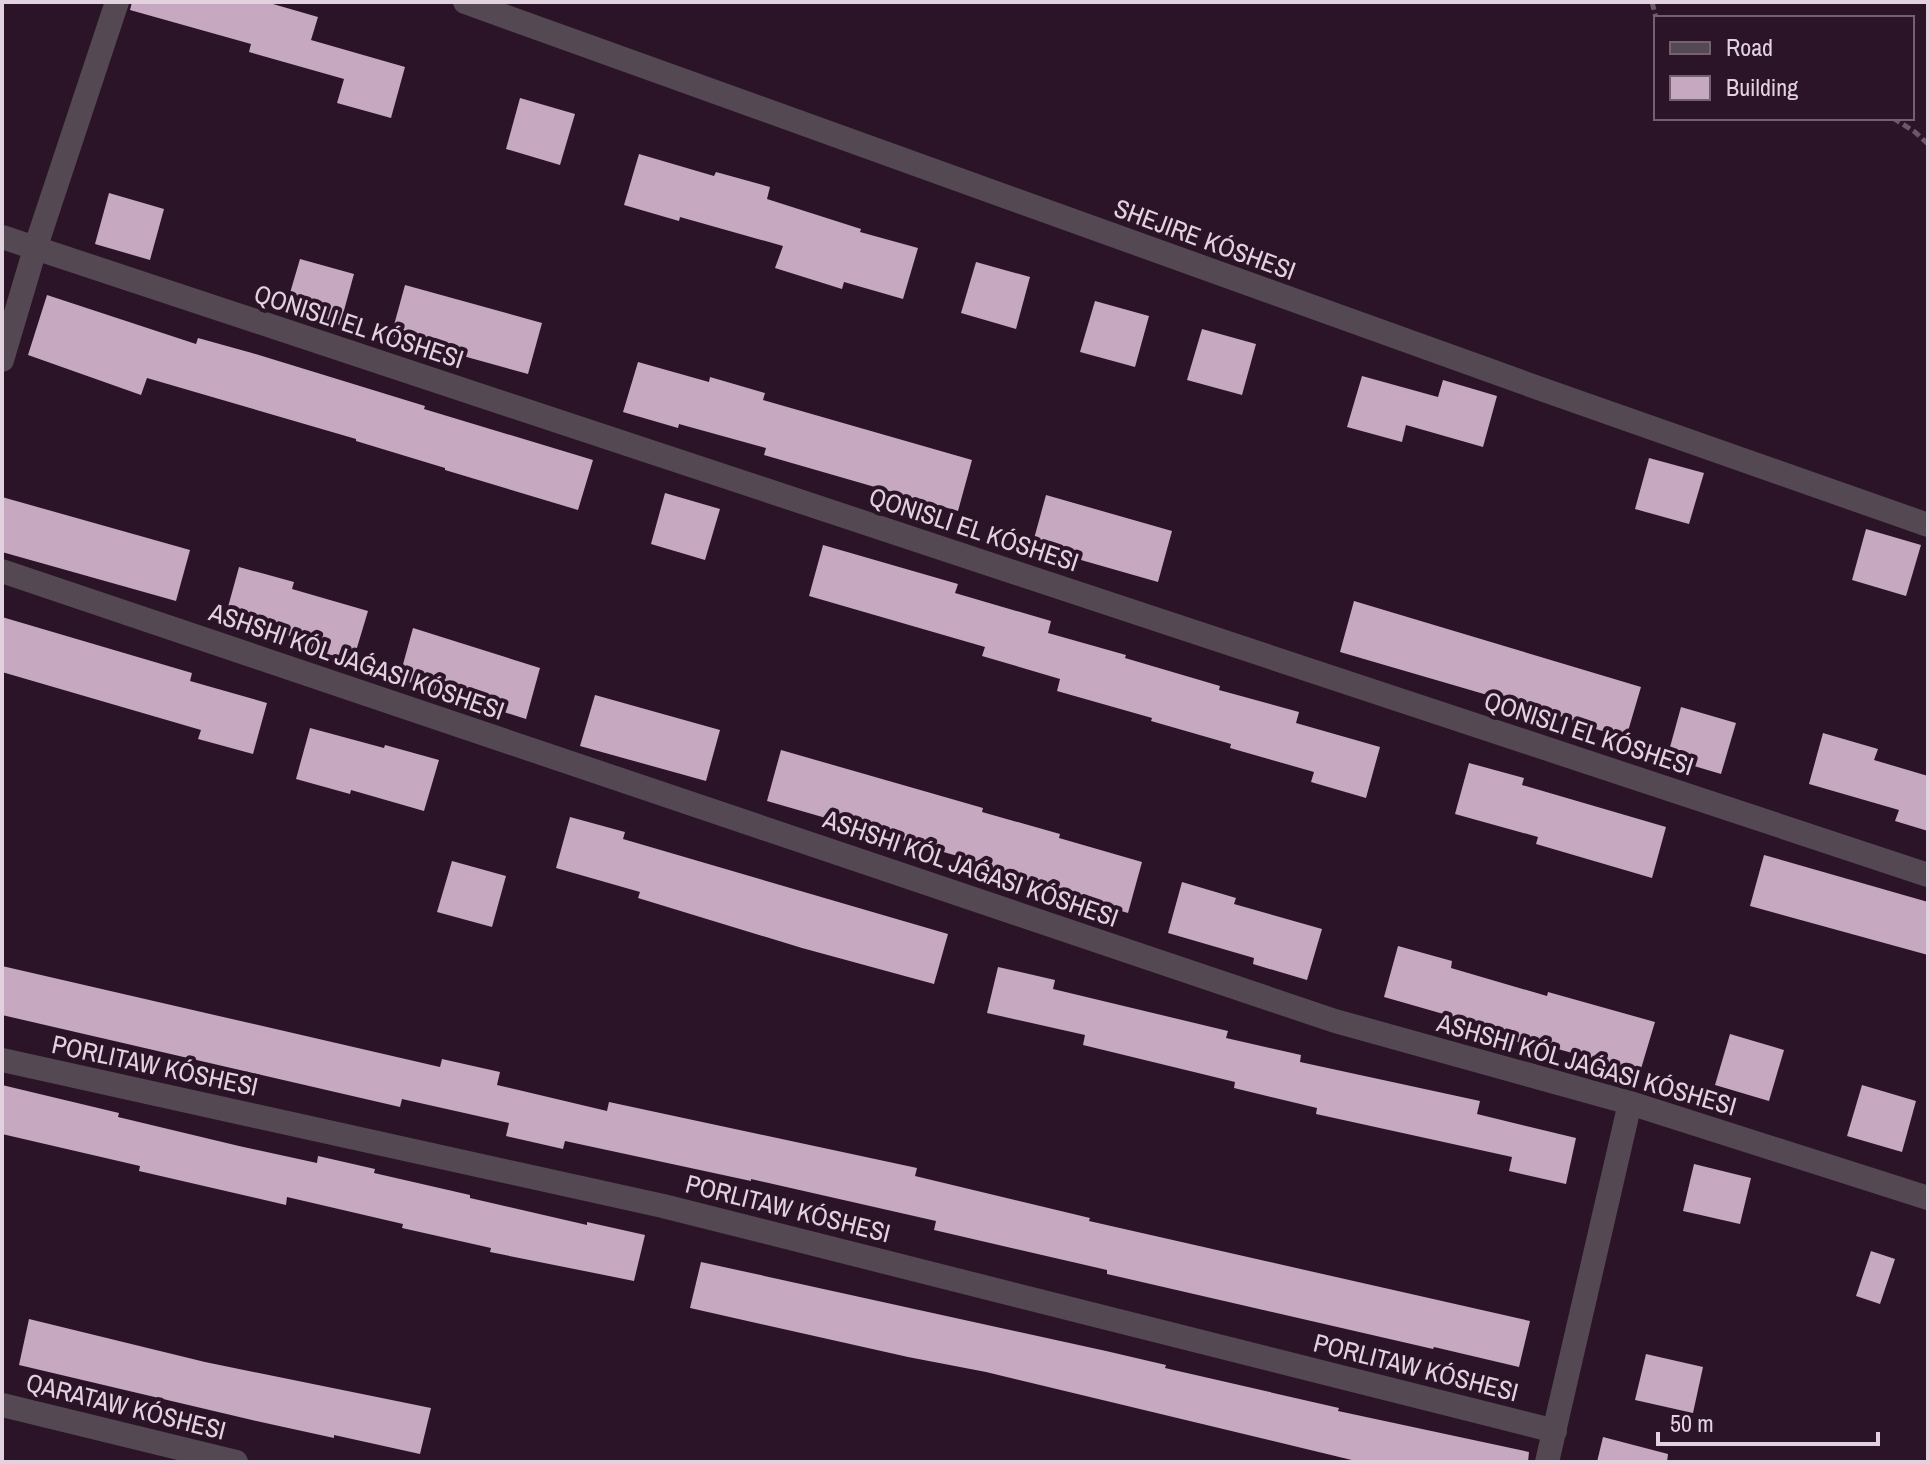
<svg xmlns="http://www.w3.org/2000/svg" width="1930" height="1464" font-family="'Archivo Narrow',sans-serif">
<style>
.building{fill:#c6a8c0}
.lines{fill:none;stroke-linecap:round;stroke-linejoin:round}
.path{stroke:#6c5769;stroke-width:5;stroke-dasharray:8 4;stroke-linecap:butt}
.street{stroke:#544852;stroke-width:24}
.labels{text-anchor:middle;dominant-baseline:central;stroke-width:8;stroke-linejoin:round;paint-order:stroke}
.street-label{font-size:26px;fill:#e2d2df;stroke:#2b1428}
</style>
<rect width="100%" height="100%" fill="#2b1428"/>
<!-- building -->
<g class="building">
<path d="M132,2H266L318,17L311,40L405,67L391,118L337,103L344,79L249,52L251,44L130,10Z"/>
<path d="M520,98L575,114L560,165L506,149Z"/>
<path d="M639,154L714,176L716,172L770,187L767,199L861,229L860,232L918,248L903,299L844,282L842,289L775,268L783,246L680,217L679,221L624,205Z"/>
<path d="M109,193L164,209L150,260L95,244Z"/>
<path d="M300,259L354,274L340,325L285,310Z"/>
<path d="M976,262L1030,277L1016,329L961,313Z"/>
<path d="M405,285L542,323L528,374L391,336Z"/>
<path d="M47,295L196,344L198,338L252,353L425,406L424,409L593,460L578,510L445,470V468L356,441V439L147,378L141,395L28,355Z"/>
<path d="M1095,301L1149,316L1135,367L1080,352Z"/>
<path d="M1202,329L1256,344L1242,395L1187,380Z"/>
<path d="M638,362L709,382L710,377L765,393L763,400L972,460L958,511L764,455L766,448L679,424L678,428L623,412Z"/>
<path d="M1362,376L1438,397L1443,380L1497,396L1483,447L1406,425L1402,442L1347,427Z"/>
<path d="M1649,458L1704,473L1689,524L1635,509Z"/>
<path d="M665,493L720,509L705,560L651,544Z"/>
<path d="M1046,495L1172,531L1158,582L1032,546Z"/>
<path d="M2,497L190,550L176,601L2,552Z"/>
<path d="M1866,529L1921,545L1906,596L1852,580Z"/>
<path d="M823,545L958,584L955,593L1051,621L1048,633L1126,655L1125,658L1220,686L1219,690L1299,712L1296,723L1380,747L1366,798L1311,782L1314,772L1230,748L1231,744L1151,721L1152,718L1057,691L1060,679L982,656L985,647L809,596Z"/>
<path d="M239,567L294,582L292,589L368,611L353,661L299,646L301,639L225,618Z"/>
<path d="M1354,601L1641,687L1626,738L1572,722L1573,720L1340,652Z"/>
<path d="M2,617L192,673L190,681L267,703L253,754L198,739L201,730L2,672Z"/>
<path d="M413,628L540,668L526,719L399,679Z"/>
<path d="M595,695L720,730L706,781L580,746Z"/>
<path d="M1681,707L1736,723L1721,774L1667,758Z"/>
<path d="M310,728L384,748L385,745L439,760L424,811L351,790L350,794L296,779Z"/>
<path d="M1823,733L1878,749L1874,760L1928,776V831L1895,821L1899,810L1809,784Z"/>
<path d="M781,750L983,808L982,812L1060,834L1059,838L1142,862L1128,913L1073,897L1074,893L991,870L992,866L767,801Z"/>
<path d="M1469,763L1524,778L1522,785L1666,827L1652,878L1536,844L1538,837L1455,814Z"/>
<path d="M570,817L625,832L623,839L948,934L934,984L802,948L638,898L640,892L556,868Z"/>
<path d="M1764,855L1928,902V955L1750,906Z"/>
<path d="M452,861L506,876L492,927L437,912Z"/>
<path d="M1182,882L1236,898L1234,904L1322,929L1307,980L1253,964L1254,958L1168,933Z"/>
<path d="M1398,946L1452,961L1451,968L1547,996L1548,992L1655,1022L1640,1072L1522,1039L1521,1043L1467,1027L1468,1021L1384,997Z"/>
<path d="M2,966L440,1067L442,1059L500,1072L497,1085L607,1111L609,1102L917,1168L915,1176L1090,1218L1089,1221L1530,1321L1519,1367L1434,1347L1433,1349L1107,1274V1270L934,1230L936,1221L751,1179V1181L565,1141L563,1149L506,1136L509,1123L402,1099L400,1107L2,1015Z"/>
<path d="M998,967L1055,980L1053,989L1228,1031L1226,1038L1301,1055L1300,1062L1480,1101L1477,1114L1576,1138L1566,1184L1509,1171L1512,1157L1316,1114L1317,1108L1234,1088L1235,1082L1083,1045L1085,1035L987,1013Z"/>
<path d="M1730,1034L1784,1050L1769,1101L1715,1085Z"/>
<path d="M2,1085L119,1113L118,1117L239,1146L317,1163L318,1156L375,1169L374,1173L470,1195V1198L587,1225V1222L645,1235L634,1281L490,1252L491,1248L402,1228L403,1224L287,1197L286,1205L139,1171L140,1166L2,1134Z"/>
<path d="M1862,1085L1916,1101L1902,1152L1847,1136Z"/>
<path d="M1694,1164L1751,1178L1740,1224L1683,1211Z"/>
<path d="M1871,1251L1895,1259L1880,1304L1856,1296Z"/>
<path d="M701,1262L1106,1351L1166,1365L1165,1368L1339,1408L1338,1411L1529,1452L1528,1462H1360L986,1372L908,1357L690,1308Z"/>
<path d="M29,1319L205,1362L431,1408L420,1454L334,1435V1438L252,1420L19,1365Z"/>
<path d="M1646,1354L1703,1367L1693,1413L1635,1400Z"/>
<path d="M1603,1437L1668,1454L1667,1462H1597Z"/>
</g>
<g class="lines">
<!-- path -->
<g class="path">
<path d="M1652,2L1656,18"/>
<path d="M1893,118L1915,132L1928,144"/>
</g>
<!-- street -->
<g class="street">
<path d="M465,2L1541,389L1928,525"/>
<path d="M2,237L1928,875"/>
<path d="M2,360L35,249L117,2"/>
<path d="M2,571L1335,1021L1630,1103L1928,1198"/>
<path d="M2,1060L663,1206L1555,1431"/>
<path d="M2,1405L236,1462"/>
<path d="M1547,1462L1630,1103"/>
</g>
</g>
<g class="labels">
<!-- street labels -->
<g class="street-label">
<text transform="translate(1205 239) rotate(20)">SHEJIRE KÓSHESI</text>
<text transform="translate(359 326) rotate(18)">QONISLI EL KÓSHESI</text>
<text transform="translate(974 529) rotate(18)">QONISLI EL KÓSHESI</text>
<text transform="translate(357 661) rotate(19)">ASHSHI KÓL JAǴASI KÓSHESI</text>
<text transform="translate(1589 733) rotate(18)">QONISLI EL KÓSHESI</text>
<text transform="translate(971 868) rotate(19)">ASHSHI KÓL JAǴASI KÓSHESI</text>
<text transform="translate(1587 1064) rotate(16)">ASHSHI KÓL JAǴASI KÓSHESI</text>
<text transform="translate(155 1065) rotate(12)">PORLITAW KÓSHESI</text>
<text transform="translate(788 1208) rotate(14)">PORLITAW KÓSHESI</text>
<text transform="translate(1416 1367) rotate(14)">PORLITAW KÓSHESI</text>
<text transform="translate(126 1406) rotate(14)">QARATAW KÓSHESI</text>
</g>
</g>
<!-- border -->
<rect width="1930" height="1464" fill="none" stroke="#e2d2df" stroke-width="8"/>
<!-- legend -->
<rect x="1654" y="16" width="260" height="104" fill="#2b1428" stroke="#746071" stroke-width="2"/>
<rect x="1670" y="42" width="40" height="12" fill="#544852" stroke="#746071" stroke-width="2"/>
<text x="1726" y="56" font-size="24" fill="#e2d2df">Road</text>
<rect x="1670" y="76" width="40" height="24" fill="#c6a8c0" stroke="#746071" stroke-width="2"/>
<text x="1726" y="96" font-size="24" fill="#e2d2df">Building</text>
<!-- scale -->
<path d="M1658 1432v12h220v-12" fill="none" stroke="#e2d2df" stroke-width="4"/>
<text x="1670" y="1432" font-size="24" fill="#e2d2df" stroke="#2b1428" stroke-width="6" paint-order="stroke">50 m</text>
</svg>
